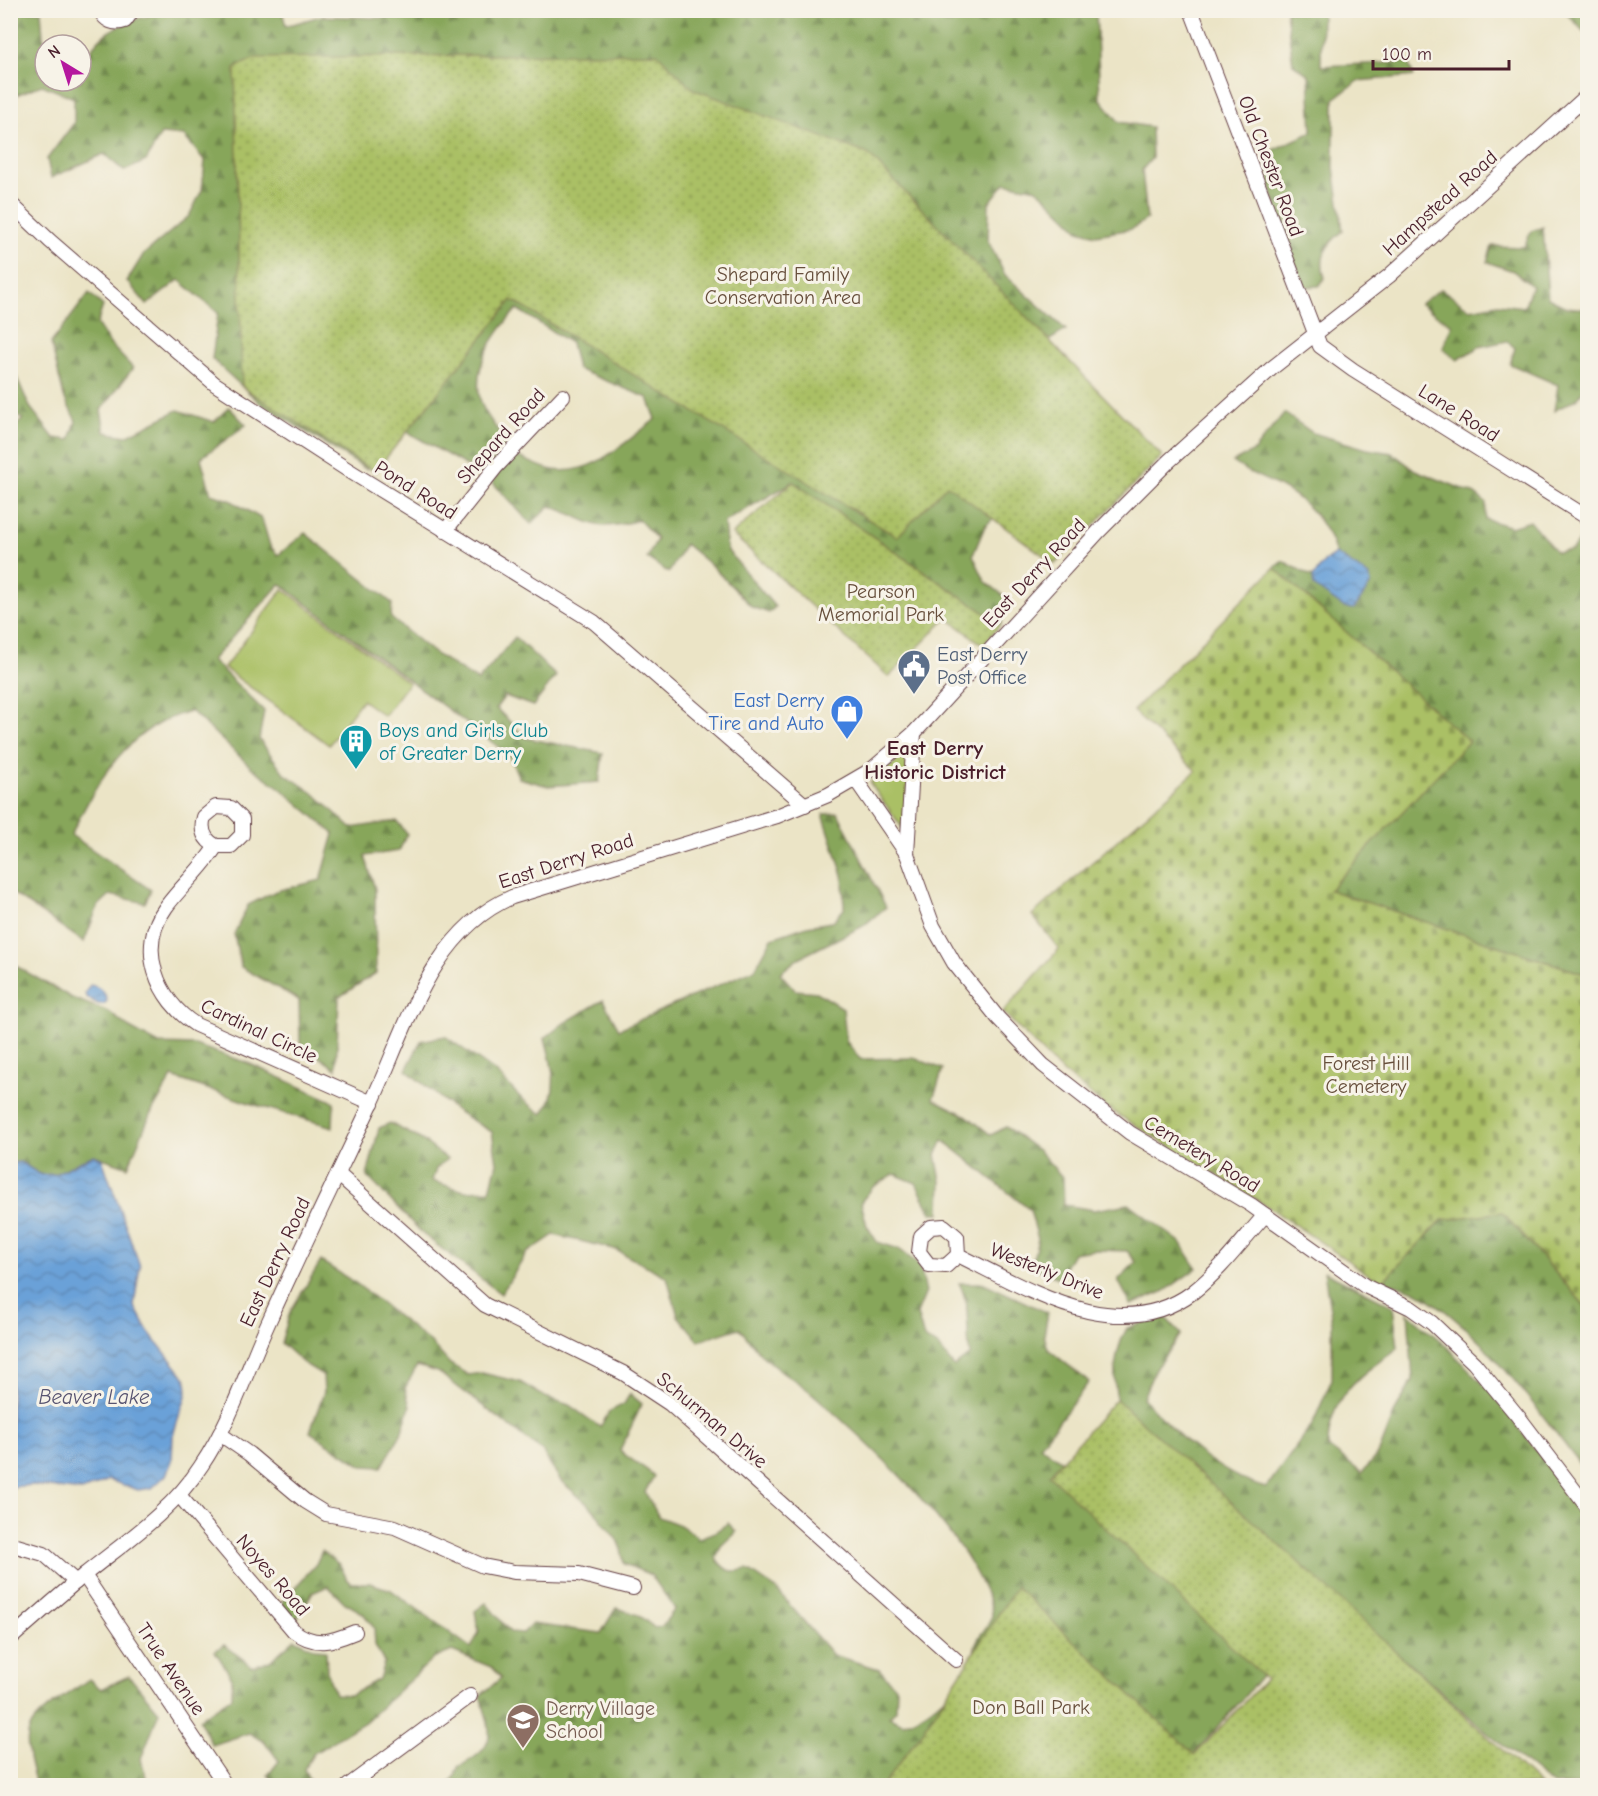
<svg xmlns="http://www.w3.org/2000/svg" width="1598" height="1796" font-family="'Comic Neue',sans-serif">
<style>
.grass{fill:#aac065;stroke:#7a7048;stroke-width:1.5}
.forest{fill:url(#forest-firs);stroke:#686242;stroke-width:1.5}
.cemetery{fill:url(#cemetery-stones);stroke:#7a7048;stroke-width:1.5}
.park{fill:url(#park-dots);stroke:#7a7048;stroke-width:1.5}
.water{fill:url(#water-waves);stroke:#5a6082;stroke-width:1.5}
.lines{fill:none;stroke-linecap:round;stroke-linejoin:round}
.minor-casing{stroke:#623d42;stroke-width:16}
.minor{stroke:#fff;stroke-width:14}
.labels{text-anchor:middle;dominant-baseline:central;stroke-width:6;stroke-linejoin:round;paint-order:stroke}
.street-label{font-size:20px;fill:#4a1f2b;stroke:#f7f3e8}
.park-label{font-size:20px;fill:#674f3c;stroke:#f7f3e8}
.service-label{font-size:20px;fill:#4e5e75;stroke:#f7f3e8;text-anchor:start}
.shop-label{font-size:20px;fill:#366cbe;stroke:#f7f3e8;text-anchor:end}
.culture-label{font-size:20px;fill:#0d838f;stroke:#f7f3e8;text-anchor:start}
.education-label{font-size:20px;fill:#785e54;stroke:#f7f3e8;text-anchor:start}
.neighbourhood-label{font-size:21px;font-weight:bold;fill:#4a1f2b;stroke:#f7f3e8}
.water-label{font-size:21px;font-style:italic;fill:#575370;stroke:#f7f3e8}
</style>
<defs>
<pattern id="forest-firs" width="22" height="20" patternUnits="userSpaceOnUse" patternTransform="scale(1.5)"><rect width="22" height="20" fill="#87a65a"/><path d="M5 1l3.5 6h-7zM16 11l3.5 6h-7z" fill="#70874b"/></pattern>
<pattern id="cemetery-stones" width="16" height="16" patternUnits="userSpaceOnUse" patternTransform="scale(1.5)"><rect width="16" height="16" fill="#aac065"/><path d="M2 7V4a2 2 0 0 1 4 0v3zM10 15v-3a2 2 0 0 1 4 0v3z" fill="#8c9b53"/></pattern>
<pattern id="park-dots" width="8" height="8" patternUnits="userSpaceOnUse" patternTransform="scale(1.5)"><rect width="8" height="8" fill="#aac065"/><path d="M2 2h.1M6 6h.1" fill="none" stroke="#8c9b53" stroke-width="1.8" stroke-linecap="round"/></pattern>
<pattern id="water-waves" width="16" height="10" patternUnits="userSpaceOnUse" patternTransform="scale(1.5)"><rect width="16" height="10" fill="#6ba1d8"/><path d="M0 5q4-4 8 0t8 0" fill="none" stroke="#5a83af"/></pattern>
</defs>
<rect width="100%" height="100%" fill="#f7f3e8"/>
<filter id="ink" filterUnits="userSpaceOnUse"><feTurbulence type="fractalNoise" baseFrequency=".0167" numOctaves="2"/><feDisplacementMap in="SourceGraphic" scale="12" xChannelSelector="R" yChannelSelector="G"/><feConvolveMatrix kernelMatrix="1 2 1 2 8 2 1 2 1" color-interpolation-filters="sRGB"/></filter>
<filter id="wash" filterUnits="userSpaceOnUse"><feTurbulence type="fractalNoise" baseFrequency=".008" numOctaves="4" result="noise"/><feDisplacementMap in="SourceGraphic" scale="24" xChannelSelector="R" yChannelSelector="G"/><feGaussianBlur stdDeviation="1.35" result="paint"/><feColorMatrix in="noise" values="0 0 0 0 0 0 0 0 0 0 0 0 0 0 0 0 0 1.4 0 .05"/><feComposite in="paint" operator="in"/></filter>
<g filter="url(#wash)">
<rect width="100%" height="100%" fill="#ebe4c6"/>
<!-- grass -->
<g class="grass">
<path d="M283,589L409,683L384,716L362,700L329,745L224,668Z"/>
<path d="M911,749L906,833L870,783Z"/>
</g>
<!-- forest -->
<g class="forest">
<path d="M406,10L1096,11L1100,98L1119,122L1151,127L1152,158L1142,170L1147,219L1132,229L1096,235L1079,230L1037,189L1005,183L989,203L988,241L1005,275L1066,330L890,439L1001,511L985,526L973,555L985,581L1008,599L1001,624L793,482L724,522L727,550L775,607L769,613L752,607L713,567L685,544L669,573L647,558L657,539L639,520C589,534 594,521 550,506L531,524L492,482L513,455C526,459 540,468 553,470C595,476 625,441 656,419L648,398L577,369L571,343L517,309C494,334 469,369 482,405C487,418 500,432 508,444L481,474L404,430L366,469L261,404L212,359L218,313L179,280L147,305L127,281L143,255L189,216L202,190L205,161L184,136L161,134L146,161L124,171L104,154L51,178L47,159L74,123V98L42,85L11,97V11H41L43,37L47,45L45,81H81V60C92,51 97,38 110,31C161,1 225,11 282,11L286,26L320,16L384,18Z"/>
<path d="M1286,11H1322L1321,66L1408,62L1414,76L1358,81L1334,99V167L1343,231C1327,244 1318,256 1325,278L1319,286L1305,287C1285,240 1270,205 1266,153L1312,132L1309,75L1293,64Z"/>
<path d="M1564,11H1587V35Z"/>
<path d="M1543,227L1548,298L1566,307L1587,309V385L1577,399L1554,411L1558,385L1510,364L1515,348L1507,341L1479,347L1457,360L1443,348L1452,325L1420,304L1441,289L1470,309L1498,304L1524,307L1532,286L1513,271L1487,262L1492,246L1524,247L1531,231Z"/>
<path d="M89,293L103,306L97,324L110,344L133,368L101,410L105,432L126,436L178,410L214,422L229,407L246,425L201,458L211,494L230,500L262,519L270,546L278,555L305,533L392,603L391,618L434,653L478,681L515,637L556,676L533,706L505,696L496,708L526,738L603,753L599,782L548,786L519,778L509,755L280,584L212,660L264,711L259,739L284,773L316,795L351,828L397,821L407,834L399,851L365,856L375,889L376,973L339,997L336,1069L300,1043L299,1000L241,967L234,934L248,905L276,891L321,880L334,834L280,788L252,768L191,711C127,727 98,780 71,835L151,890L145,903L110,895L98,906L84,942L11,892L10,431L23,419L11,414V365L30,407L54,438L70,440L76,421L64,397L51,343Z"/>
<path d="M1284,413L1313,433L1367,449L1392,453L1415,470L1475,494L1486,503L1485,519L1511,527L1530,521L1556,552L1572,550L1587,530V975L1329,890L1468,741L1274,568L1283,561L1313,577L1314,586L1369,576L1336,554C1328,526 1309,503 1284,489C1267,479 1248,474 1233,462L1254,451Z"/>
<path d="M838,813L886,907L863,926L799,958L780,973L795,990L817,992L843,1008L846,1041L860,1059L914,1058L943,1069L933,1099L967,1116L991,1135L1006,1127L1039,1151L1063,1178L1064,1205L1094,1210L1129,1204L1180,1242L1197,1268L1165,1291L1131,1305L1118,1280L1136,1262L1127,1251L1095,1250L1073,1253L1059,1278L1031,1267L1038,1239L1030,1210L943,1140L936,1155L941,1181L940,1213H931L916,1183L894,1174L873,1187L861,1202L867,1226L877,1242L899,1249L920,1266L926,1292L917,1314L924,1338L938,1346L954,1367L970,1355C965,1329 972,1308 959,1283H984L1048,1313L1044,1335L1048,1349L1089,1382L1040,1446L1074,1469L1268,1668C1236,1709 1200,1745 1167,1786L447,1785L454,1778L458,1767C497,1747 493,1735 480,1696L501,1678L491,1667L452,1651L433,1659L365,1722L314,1753L304,1769L312,1785H277L268,1775L279,1761L265,1742L249,1733L212,1745L199,1719L232,1697V1678L215,1651L224,1645L252,1666L270,1661L295,1639L315,1649L326,1650L327,1672L335,1694L351,1695L379,1679L384,1662L375,1645L374,1628L363,1613L345,1603L328,1586L312,1593L295,1622L281,1603L316,1564L322,1551L340,1565L347,1579L352,1583H370L391,1590L471,1648L479,1632L475,1611L486,1603L510,1632L523,1633L532,1624L601,1633L616,1608L638,1615L655,1628L662,1626L675,1609L651,1575L624,1564L620,1544L593,1509L561,1481L542,1451L438,1372L417,1366L405,1388L410,1407L401,1434L382,1467L362,1466L310,1432L324,1392L323,1375L303,1363L281,1343L290,1312L321,1261L357,1284L431,1343L450,1364L468,1375L482,1373L520,1382L545,1397L569,1405L600,1427L610,1411L624,1404L630,1394L642,1404L620,1450C630,1461 643,1465 654,1476L645,1492L659,1517L680,1525L699,1538L715,1532L728,1523L736,1532L721,1546L716,1558C725,1572 732,1573 747,1569L776,1589L833,1655L879,1669L897,1689L896,1710L889,1717L903,1723C932,1714 970,1678 975,1647C977,1635 990,1627 992,1615C993,1604 984,1591 980,1581C948,1516 868,1443 814,1395C799,1382 781,1372 766,1359C756,1350 748,1338 739,1328L699,1341L678,1316L667,1277L614,1249L554,1235L527,1253L501,1294L424,1235L367,1176L379,1128L390,1123L422,1140L447,1159L436,1169L432,1181L464,1191L490,1190L497,1163L492,1132L458,1112L406,1070L421,1041L445,1036L497,1073L522,1099L542,1114C561,1091 552,1065 545,1038L564,1023L603,1000L619,1029L755,969L772,938L807,926L832,922L844,909L843,875L823,814Z"/>
<path d="M11,966H16L72,998L109,1012L128,1027L159,1044L195,1045L248,1063L334,1102L333,1127L252,1104L172,1077L150,1115L128,1167L94,1155L55,1174L41,1175L20,1162L11,1163Z"/>
<path d="M1502,1212L1587,1308V1474C1549,1424 1448,1279 1381,1283L1442,1220Z"/>
<path d="M1324,1271L1393,1306L1398,1348C1359,1376 1329,1395 1328,1447L1362,1473L1379,1452L1395,1411L1413,1380L1408,1313L1443,1343L1492,1393L1587,1516V1785H1553L1486,1732L1421,1673L1121,1420C1113,1390 1111,1356 1127,1328L1164,1316L1181,1334L1155,1369L1143,1398C1176,1435 1218,1475 1266,1488L1312,1425L1332,1379V1323Z"/>
<path d="M129,1676L159,1712L141,1759L148,1785H36C32,1770 24,1746 29,1730C35,1712 74,1691 89,1679L101,1689Z"/>
</g>
<!-- cemetery -->
<path class="cemetery" d="M1274,568L1469,741L1329,890L1587,975V1308L1502,1212L1442,1220L1381,1283L1267,1206L1107,1108L1056,1066L1003,1012L1059,949L1032,915L1196,771L1133,711Z"/>
<!-- park -->
<g class="park">
<path d="M657,53L693,89L868,154L1162,456L1055,564L947,485L897,537L512,300L375,472L242,387L235,68L255,58Z"/>
<path d="M793,482L1001,624L983,645L947,618L889,677L732,534Z"/>
<path d="M1116,1399L1324,1585L1540,1785H883L923,1731L1016,1587L1195,1755L1266,1679L1049,1475Z"/>
</g>
<!-- water -->
<g class="water">
<path d="M1336,554L1369,576L1371,584L1354,609L1345,608L1314,586L1313,577L1325,561Z"/>
<path d="M90,985C98,986 106,992 107,1001L104,1004H98L86,997L85,993Z"/>
<path d="M94,1155L102,1159L140,1266L134,1305L148,1331L186,1379L187,1393L173,1435L172,1461L166,1475L152,1488L138,1490L109,1480L82,1491L33,1485L11,1487V1163L20,1162L41,1175L55,1174Z"/>
</g>
</g>
<g filter="url(#ink)">
<g class="lines">
<defs>
<g id="minor">
<path d="M100,10C105,21 114,25 125,21L133,10"/>
<path d="M1191,10L1320,346L1353,370L1588,518"/>
<path d="M10,203L50,241L215,384L348,470L594,622L805,805"/>
<path d="M445,531L496,467L563,396"/>
<path d="M856,780L907,854L933,926L954,963L998,1018L1043,1065L1130,1133L1251,1205L1365,1286L1411,1308L1432,1323L1474,1363L1521,1420L1588,1508"/>
<path d="M216,846H231L242,835V819L231,808L216,807L204,817C200,830 204,840 216,846C202,869 182,885 166,907C136,948 157,1000 196,1025L372,1103"/>
<path d="M907,854L914,733"/>
<path d="M338,1174L485,1305L623,1373L670,1404L956,1660"/>
<path d="M958,1255L946,1266L929,1265L919,1252L921,1236L931,1227L944,1226L957,1237L958,1255C1028,1289 1118,1348 1193,1292C1220,1271 1242,1241 1265,1215"/>
<path d="M220,1434L249,1454L305,1501L326,1514L395,1527L483,1566L514,1572L579,1574L633,1588"/>
<path d="M179,1495L294,1631C315,1647 331,1642 355,1632"/>
<path d="M10,1544L44,1554L76,1582"/>
<path d="M84,1575L226,1786"/>
<path d="M10,1639C35,1617 59,1596 84,1575C125,1542 172,1511 201,1466C231,1422 247,1369 269,1321C302,1248 337,1176 371,1104C406,1030 430,932 512,897L777,816L828,795L871,770L914,733L1099,531L1169,461L1272,368L1389,276L1588,95"/>
<path d="M348,1786L470,1696"/>
</g>
</defs>
<!-- minor casing -->
<use href="#minor" class="minor-casing"/>
<!-- minor -->
<use href="#minor" class="minor"/>
</g>
</g>
<!-- icons -->
<defs>
<symbol id="civic-pin" viewBox="-11 -11 22 30"><path d="M0 17L-7.5 6A9.5 9.5 0 1 1 7.5 6Z" fill="#5c6f8a" stroke="#f7f3e8"/><path d="M-.6-6.5H3V-4.5H.6V-3L4-1V1h2V6H-6V1h2V-1L-.6-3ZM-1.2 2.5V6h2.4V2.5Z" fill="#fff"/></symbol>
<symbol id="shop-pin" viewBox="-11 -11 22 30"><path d="M0 17L-7.5 6A9.5 9.5 0 1 1 7.5 6Z" fill="#3f7fe0" stroke="#f7f3e8"/><path d="M-5-2.5h2.3a2.7 3.5 0 0 1 5.4 0H5L5.5 6h-11ZM-1.5-2.5h3a1.5 2.3 0 0 0-3 0Z" fill="#fff"/></symbol>
<symbol id="building-pin" viewBox="-11 -11 22 30"><path d="M0 17L-7.5 6A9.5 9.5 0 1 1 7.5 6Z" fill="#0f9aa8" stroke="#f7f3e8"/><path d="M-4-6H4V6H1V3H-1V6H-4ZM-2.5-4.3h1.7v1.8h-1.7ZM.8-4.3h1.7v1.8H.8ZM-2.5-1h1.7V.8h-1.7ZM.8-1h1.7V.8H.8Z" fill="#fff"/></symbol>
<symbol id="school-pin" viewBox="-11 -11 22 30"><path d="M0 17L-7.5 6A9.5 9.5 0 1 1 7.5 6Z" fill="#8d6e63" stroke="#f7f3e8"/><path d="M0-5L7-2L0 1L-7-2ZM-4 1L0 2.5L4 1V4Q0 6-4 4Z" fill="#fff"/></symbol>
</defs>
<g fill-rule="evenodd">
<use href="#civic-pin" x="895" y="647" width="38" height="52"/>
<use href="#shop-pin" x="828" y="692" width="38" height="52"/>
<use href="#building-pin" x="337" y="722" width="38" height="52"/>
<use href="#school-pin" x="504" y="1701" width="38" height="52"/>
</g>
<g class="labels">
<!-- street labels -->
<g class="street-label">
<text transform="translate(1271 166) rotate(69)">Old Chester Road</text>
<text transform="translate(1440 203) rotate(-42)">Hampstead Road</text>
<text transform="translate(1459 413) rotate(32)">Lane Road</text>
<text transform="translate(501 436) rotate(-48)">Shepard Road</text>
<text transform="translate(416 490) rotate(32)">Pond Road</text>
<text transform="translate(1034 573) rotate(-47)">East Derry Road</text>
<text transform="translate(566 861) rotate(-18)">East Derry Road</text>
<text transform="translate(259 1031) rotate(25)">Cardinal Circle</text>
<text transform="translate(1202 1154) rotate(31)">Cemetery Road</text>
<text transform="translate(275 1262) rotate(-65)">East Derry Road</text>
<text transform="translate(1047 1271) rotate(22)">Westerly Drive</text>
<text transform="translate(712 1420) rotate(40)">Schurman Drive</text>
<text transform="translate(273 1575) rotate(49)">Noyes Road</text>
<text transform="translate(171 1669) rotate(56)">True Avenue</text>
</g>
<!-- park labels -->
<g class="park-label">
<text x="783" y="274">Shepard Family<tspan x="783" dy="23">Conservation Area</tspan></text>
<text x="881" y="591">Pearson<tspan x="881" dy="23">Memorial Park</tspan></text>
<text x="1366" y="1063">Forest Hill<tspan x="1366" dy="23">Cemetery</tspan></text>
<text x="1031" y="1707">Don Ball Park</text>
</g>
<!-- service labels -->
<g class="service-label">
<text x="937" y="654">East Derry<tspan x="937" dy="23">Post Office</tspan></text>
</g>
<!-- shop labels -->
<g class="shop-label">
<text x="824" y="700">East Derry<tspan x="824" dy="23">Tire and Auto</tspan></text>
</g>
<!-- culture labels -->
<g class="culture-label">
<text x="379" y="730">Boys and Girls Club<tspan x="379" dy="23">of Greater Derry</tspan></text>
</g>
<!-- education labels -->
<g class="education-label">
<text x="546" y="1708">Derry Village<tspan x="546" dy="23">School</tspan></text>
</g>
<!-- neighbourhood labels -->
<g class="neighbourhood-label">
<text x="935" y="748">East Derry<tspan x="935" dy="24">Historic District</tspan></text>
</g>
<!-- water labels -->
<g class="water-label">
<text x="94" y="1397">Beaver Lake</text>
</g>
</g>
<!-- margin -->
<rect width="1598" height="1796" fill="none" stroke="#f7f3e8" stroke-width="36"/>
<!-- north arrow -->
<g transform="translate(63 63) rotate(322)"><circle r="28" fill="#f7f3e8" stroke="#b29e9c" stroke-width="1.5"/>
<path d="M0-4.5L10 22L0 15L-10 22Z" fill="#b5179e"/>
<text y="-9" font-size="16" font-weight="bold" text-anchor="middle" fill="#4a1f2b">N</text>
</g>
<!-- scale -->
<path d="M1373 60v9h136v-9" fill="none" stroke="#4a1f2b" stroke-width="3"/>
<text x="1382" y="60" font-size="18" fill="#4a1f2b" stroke="#f7f3e8" stroke-width="4.5" paint-order="stroke">100 m</text>
</svg>
